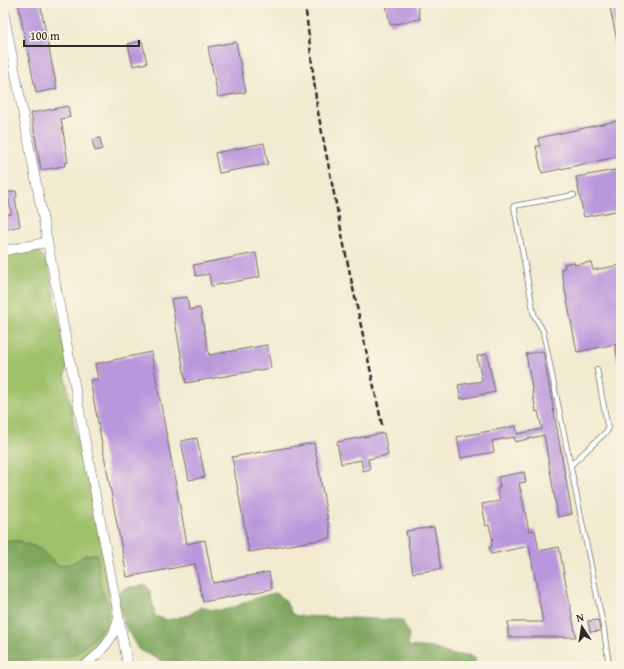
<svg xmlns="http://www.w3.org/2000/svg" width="624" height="669" font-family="'Gentium Book Plus',serif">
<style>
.green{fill:#9dc069;stroke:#64764a}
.forest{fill:#7ea65d;stroke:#546844}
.building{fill:#b997dc}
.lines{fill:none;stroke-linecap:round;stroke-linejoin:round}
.service-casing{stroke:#716e65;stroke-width:6}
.minor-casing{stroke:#716e65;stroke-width:10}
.service{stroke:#fff;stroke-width:4.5}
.minor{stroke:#fff;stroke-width:9}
.rail{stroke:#2b2b2b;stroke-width:2.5;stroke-dasharray:6 3;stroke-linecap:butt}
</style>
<rect width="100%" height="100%" fill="#fcf5e5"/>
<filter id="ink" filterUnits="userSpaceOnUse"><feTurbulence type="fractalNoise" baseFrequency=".025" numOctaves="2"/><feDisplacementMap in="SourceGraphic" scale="8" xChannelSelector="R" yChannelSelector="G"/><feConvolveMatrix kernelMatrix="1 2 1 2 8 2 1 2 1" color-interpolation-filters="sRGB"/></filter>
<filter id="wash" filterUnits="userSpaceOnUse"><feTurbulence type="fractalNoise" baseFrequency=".012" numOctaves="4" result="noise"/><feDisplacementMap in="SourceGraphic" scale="16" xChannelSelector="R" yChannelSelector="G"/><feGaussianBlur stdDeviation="0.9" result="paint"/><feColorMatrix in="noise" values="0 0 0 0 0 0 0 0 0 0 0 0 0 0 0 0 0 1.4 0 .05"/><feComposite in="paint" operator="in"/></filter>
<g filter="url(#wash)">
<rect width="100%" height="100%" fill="#f2ebd1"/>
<!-- green -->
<path class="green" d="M31,250L38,251L47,261L68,365L65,374L78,444L83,448L114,619C111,641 91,659 71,664H3V660H26L108,605L100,586L97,554L85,555L73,563L57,566L40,549L20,541H3V255Z"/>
<!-- forest -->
<g class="forest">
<path d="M3,541H20L40,549L58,566L73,563L85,555L97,554L100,586L108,605L107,622L93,640L72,656L26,660H3Z"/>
<path d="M146,585L150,591L155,616L167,620L189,615L201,607C227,615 233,606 256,598C262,596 268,595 275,593L285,600L292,614L298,616L402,620L409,634L408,646L432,648L453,655H469L475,657V666H246L162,661L138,649L124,624L117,595L125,588Z"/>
</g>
<g id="blocks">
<!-- building -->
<g class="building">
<path d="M18,3H40L57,89L36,93Z"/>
<path d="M386,3H417L420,19L390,25Z"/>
<path d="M609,3H621V45H618Z"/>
<path d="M142,41L147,63L133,66L128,44Z"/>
<path d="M236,42L246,92L218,97L208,47Z"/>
<path d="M68,106L70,117L61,119L68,162L64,163L65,166L41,170L31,113Z"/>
<path d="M621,120V156L542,173L536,146H540L538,138Z"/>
<path d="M100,138L102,149L95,151L92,140Z"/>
<path d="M264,143L268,164L219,173L215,153Z"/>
<path d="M621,169V210L584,217L576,177Z"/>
<path d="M16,191L17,197L15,198L20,226L3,230V215L11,214L9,199H7L6,193Z"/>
<path d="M256,253L260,277L211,286L209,274L196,276L193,265Z"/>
<path d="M574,262L575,265L591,262L593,270L621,265V360L618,361L615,344L577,352L561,269L565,268L564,264Z"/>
<path d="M187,297L189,310L200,308L209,355L267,345L271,368L186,383L171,299Z"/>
<path d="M543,351L572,514L558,517L544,435L515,442L514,437L492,441L494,452L461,458L457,437L516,426L517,434L542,429L538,411L536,412L526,354Z"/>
<path d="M151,352L187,544L205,540L213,583L269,572L272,589L203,602L195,564L127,577L90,380L98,379L95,364Z"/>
<path d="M487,354L495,392L461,399L458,385L482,381L477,356Z"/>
<path d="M384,433L388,455L368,459L370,469L363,471L361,460L341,464L337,442Z"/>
<path d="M197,438L205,477L189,480L181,441Z"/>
<path d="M314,443L331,538L249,552L232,457Z"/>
<path d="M524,472L526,482L519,483L529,531L535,530L539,551L559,547L576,637H508V622H543L529,546L491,554L489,547H492L491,542L493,541L489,525L486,526L482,504L500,501L497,488L500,487L498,477Z"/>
<path d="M434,527L441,569L413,573L406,531Z"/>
<path d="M598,620L600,631L590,632L588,621Z"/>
</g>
</g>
</g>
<g filter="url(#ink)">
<use href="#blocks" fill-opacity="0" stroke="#716e65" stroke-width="1"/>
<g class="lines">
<defs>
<g id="service">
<path d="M574,195L514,206L534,315L543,331L604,630L609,666"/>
<path d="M571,465L608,430L597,369"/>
</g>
<g id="minor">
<path d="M3,8L128,666"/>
<path d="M3,251L48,242"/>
<path d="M84,666C99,654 115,639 118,619"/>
</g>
</defs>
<!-- service casing -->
<use href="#service" class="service-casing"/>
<!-- minor casing -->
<use href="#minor" class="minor-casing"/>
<!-- service -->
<use href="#service" class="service"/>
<!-- minor -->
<use href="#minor" class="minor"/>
<!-- rail -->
<path class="rail" d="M305,3L317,107L346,255L382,425"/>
</g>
</g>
<!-- margin -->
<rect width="624" height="669" fill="none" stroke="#fcf5e5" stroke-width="16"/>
<!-- north arrow -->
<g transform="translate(582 627) rotate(348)" stroke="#fcf5e5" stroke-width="3" paint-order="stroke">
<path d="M0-3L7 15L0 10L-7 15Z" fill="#2b2b2b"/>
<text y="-6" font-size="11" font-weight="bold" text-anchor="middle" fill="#2b2b2b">N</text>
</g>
<!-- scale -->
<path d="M24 40v6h115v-6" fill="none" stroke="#2b2b2b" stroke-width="2"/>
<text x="30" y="40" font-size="12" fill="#2b2b2b" stroke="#fcf5e5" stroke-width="3" paint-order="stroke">100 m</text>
</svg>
